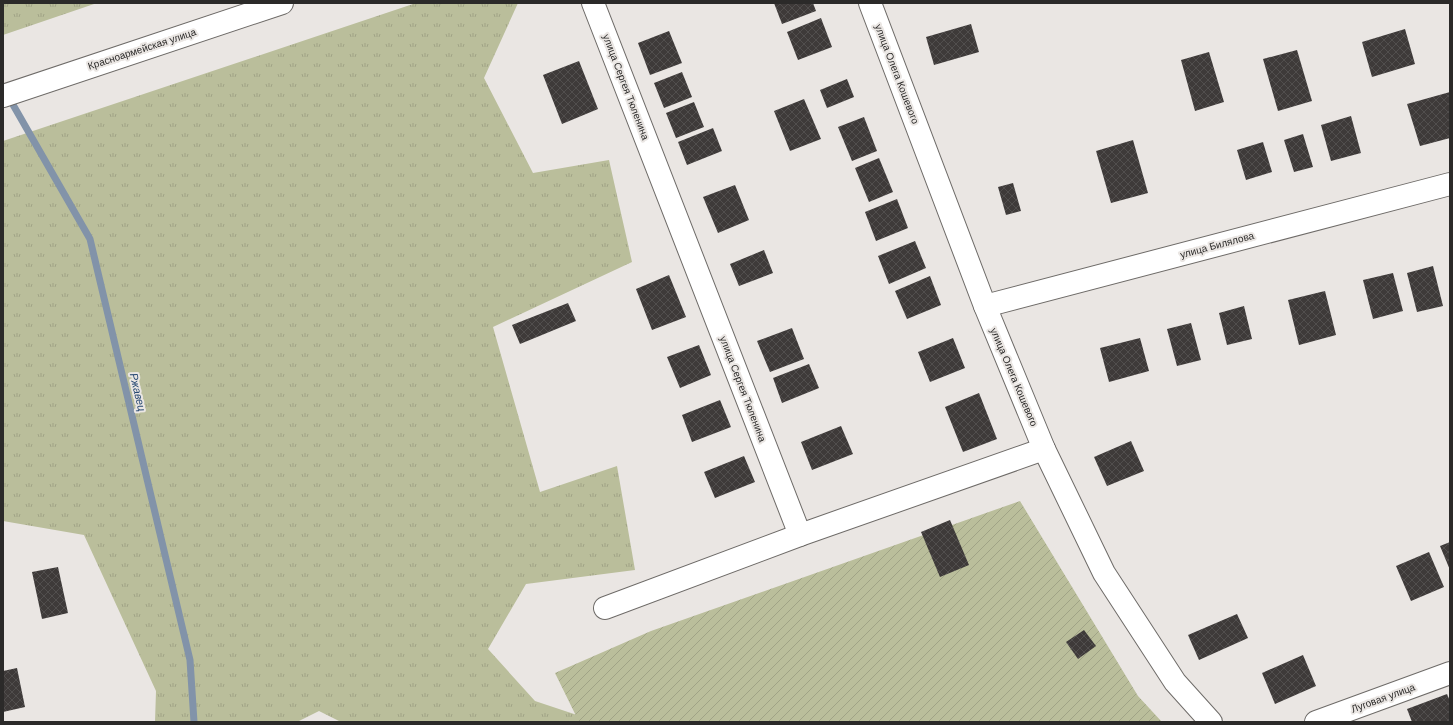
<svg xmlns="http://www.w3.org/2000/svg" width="1453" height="725" font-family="Helvetica,sans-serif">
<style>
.grass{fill:url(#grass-tufts)}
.garden{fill:url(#garden-furrows)}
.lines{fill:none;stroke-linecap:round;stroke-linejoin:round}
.stream{stroke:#8293a9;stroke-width:7}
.building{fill:url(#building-cross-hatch)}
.street-casing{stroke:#6e6b68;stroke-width:24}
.secondary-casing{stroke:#6e6b68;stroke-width:24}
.street{stroke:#fff;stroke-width:22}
.secondary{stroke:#fff;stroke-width:22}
.labels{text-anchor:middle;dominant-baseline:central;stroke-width:4;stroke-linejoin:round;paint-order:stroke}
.street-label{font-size:10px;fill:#2b2a29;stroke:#eae6e3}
.water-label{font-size:11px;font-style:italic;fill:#264872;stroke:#eae6e3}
</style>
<defs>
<pattern id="grass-tufts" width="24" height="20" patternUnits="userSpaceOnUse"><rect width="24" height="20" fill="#babe9b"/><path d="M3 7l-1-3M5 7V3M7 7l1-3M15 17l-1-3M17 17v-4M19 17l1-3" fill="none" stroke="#a0a386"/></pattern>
<pattern id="garden-furrows" width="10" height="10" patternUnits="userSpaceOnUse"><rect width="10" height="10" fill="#babe9b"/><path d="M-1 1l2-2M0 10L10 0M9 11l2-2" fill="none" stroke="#a0a386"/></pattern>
<pattern id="building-cross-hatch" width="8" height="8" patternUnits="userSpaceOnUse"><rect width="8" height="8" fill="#3e3a39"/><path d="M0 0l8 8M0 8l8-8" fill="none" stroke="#514e4d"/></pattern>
</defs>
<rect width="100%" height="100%" fill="#eae6e3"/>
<!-- grass -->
<g class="grass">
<path d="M3,3H97L3,35Z"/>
<path d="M416,3H518L484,78L533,173L609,160L632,262L493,327L540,492L617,466L635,570L526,584L488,649L535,701L598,722H341L319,711L297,722H155L156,691L84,535L3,521V141Z"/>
</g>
<!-- garden -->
<path class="garden" d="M1020,501L1138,696L1162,722H579L555,673L651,631Z"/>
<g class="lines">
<!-- stream -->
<path class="stream" d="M8,96L90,239L190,660L194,722"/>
</g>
<!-- building -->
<g class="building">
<path d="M774,3H813L816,11L782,24Z"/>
<path d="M821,18L832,47L798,60L787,32Z"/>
<path d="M971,24L979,52L934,65L926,37Z"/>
<path d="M1405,29L1415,64L1372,77L1362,42Z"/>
<path d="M669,31L682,63L650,75L638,43Z"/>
<path d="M1297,50L1312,101L1278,111L1263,59Z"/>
<path d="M1209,52L1224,102L1195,111L1181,60Z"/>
<path d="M579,61L598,109L562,124L543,75Z"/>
<path d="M682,72L692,97L664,108L654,83Z"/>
<path d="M847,79L854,97L827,108L820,90Z"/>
<path d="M1450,92V138L1420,146L1407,104Z"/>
<path d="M804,99L821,139L790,151L774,111Z"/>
<path d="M694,102L704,127L676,138L666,113Z"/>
<path d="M1351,116L1361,153L1331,161L1321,125Z"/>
<path d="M864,117L877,151L852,161L838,127Z"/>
<path d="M713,128L722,151L687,165L678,142Z"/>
<path d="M1303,134L1313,167L1294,172L1284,140Z"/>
<path d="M1133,140L1148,193L1111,203L1096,151Z"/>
<path d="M1263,142L1272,172L1246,180L1237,150Z"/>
<path d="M879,158L893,192L869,202L855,168Z"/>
<path d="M1013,183L1021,211L1006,215L998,187Z"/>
<path d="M735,185L749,220L718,233L703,197Z"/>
<path d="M897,199L908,228L876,241L865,212Z"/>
<path d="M915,241L926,268L889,284L878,256Z"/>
<path d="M764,250L773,273L739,286L730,264Z"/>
<path d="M1433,266L1443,306L1417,312L1407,273Z"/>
<path d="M1393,273L1403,311L1373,319L1363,280Z"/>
<path d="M669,275L686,317L652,330L636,289Z"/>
<path d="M930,276L941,305L907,319L895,291Z"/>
<path d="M1325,291L1336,335L1299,345L1288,300Z"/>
<path d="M568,303L576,321L520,344L512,325Z"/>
<path d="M1244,306L1252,339L1227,345L1219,313Z"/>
<path d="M1191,323L1201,360L1177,366L1167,329Z"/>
<path d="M792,328L804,359L770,372L757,341Z"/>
<path d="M953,338L965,368L930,382L918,352Z"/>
<path d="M1140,338L1149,371L1109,382L1100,348Z"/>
<path d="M699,345L711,375L680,388L667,357Z"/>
<path d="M809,364L819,388L782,403L773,378Z"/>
<path d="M979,393L997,439L963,452L945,407Z"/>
<path d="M720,400L731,427L692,442L682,415Z"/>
<path d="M841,426L853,454L812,470L801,442Z"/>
<path d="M1131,441L1144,471L1107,486L1094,457Z"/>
<path d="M744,456L755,482L715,498L704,472Z"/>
<path d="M950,520L969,565L940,577L921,532Z"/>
<path d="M1450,542V570L1440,546Z"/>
<path d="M1429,552L1444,587L1411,601L1396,566Z"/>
<path d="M58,567L68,613L42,619L32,572Z"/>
<path d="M1237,614L1248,638L1199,660L1188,635Z"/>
<path d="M1084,630L1096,646L1078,659L1066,642Z"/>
<path d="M1303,655L1316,686L1275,704L1262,673Z"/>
<path d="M17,668L25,707L3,712V671Z"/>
<path d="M1447,694L1450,701V722H1412L1407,709Z"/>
</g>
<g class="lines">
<defs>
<g id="street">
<path d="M593,3L800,535L1044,449"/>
<path d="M870,3L985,306L1044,449L1104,573L1175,682L1211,722"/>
<path d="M985,306L1450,184"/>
<path d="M605,608L800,535"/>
<path d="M1316,722L1450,673"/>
</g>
<path id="secondary" d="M3,96L282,3"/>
</defs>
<!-- street casing -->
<use href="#street" class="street-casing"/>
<!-- secondary casing -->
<use href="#secondary" class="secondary-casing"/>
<!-- street -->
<use href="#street" class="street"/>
<!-- secondary -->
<use href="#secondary" class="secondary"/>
</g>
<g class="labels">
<!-- street labels -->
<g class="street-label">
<text transform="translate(142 49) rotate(-18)">Красноармейская улица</text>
<text transform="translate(897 74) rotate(69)">улица Олега Кошевого</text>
<text transform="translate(626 87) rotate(69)">улица Сергея Тюленина</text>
<text transform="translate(1217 245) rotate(-15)">улица Билялова</text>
<text transform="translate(1014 377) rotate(67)">улица Олега Кошевого</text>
<text transform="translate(743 389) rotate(69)">улица Сергея Тюленина</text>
<text transform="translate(1383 698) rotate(-20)">Луговая улица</text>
</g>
<!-- water labels -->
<g class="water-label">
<text transform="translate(138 392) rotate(77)">Ржавец</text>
</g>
</g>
<!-- border -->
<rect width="1453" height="725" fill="none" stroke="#2b2a29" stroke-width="8"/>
</svg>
